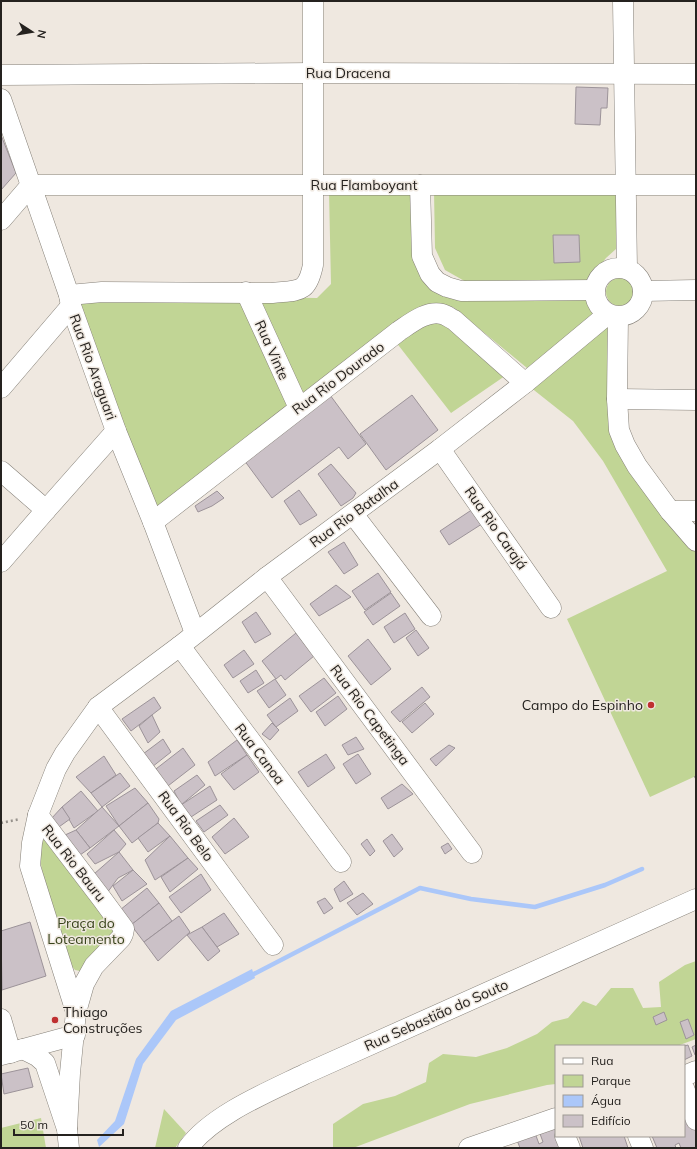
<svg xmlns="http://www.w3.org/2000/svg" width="697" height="1149" font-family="Mulish,sans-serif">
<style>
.green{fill:#c1d595}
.water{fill:#abc7f9}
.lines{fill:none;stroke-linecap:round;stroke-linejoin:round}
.stream{stroke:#abc7f9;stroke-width:4.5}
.building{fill:#cbc1c7;stroke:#9c9399}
.minor-casing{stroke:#868179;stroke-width:21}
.path{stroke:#97928c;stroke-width:2.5;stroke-dasharray:2 3;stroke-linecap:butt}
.minor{stroke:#fff;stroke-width:20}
.poi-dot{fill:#bf3031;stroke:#efe8e0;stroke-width:1.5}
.labels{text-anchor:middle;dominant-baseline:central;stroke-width:3;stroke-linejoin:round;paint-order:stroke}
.street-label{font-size:14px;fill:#25221f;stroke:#efe8e0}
.poi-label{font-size:14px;fill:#25221f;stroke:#efe8e0;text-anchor:end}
.park-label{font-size:14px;fill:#39441c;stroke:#efe8e0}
</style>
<rect width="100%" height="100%" fill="#efe8e0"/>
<!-- green -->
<g class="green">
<path d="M415,189L427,281L590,300L595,311L591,317L527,368L453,307L430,310L433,313L512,371L451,413L392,337L300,402L253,297L317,298L331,284L329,192Z"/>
<path d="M434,191L616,195V249L606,258L588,281L468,283L445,270L435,248Z"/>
<circle cx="620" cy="292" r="14"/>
<path d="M246,292L299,408L153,522L69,295Z"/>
<path d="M608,314L619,430L696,541V776L650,797L567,619L667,571L603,461L573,421L525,383Z"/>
<path d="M42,840H46L120,933L80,971L75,970L70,964C61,936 33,865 42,840Z"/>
<path d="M696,961V1039L677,1046H556V1084L547,1085L470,1104L353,1148H333V1124L363,1104L395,1096L426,1082L429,1063L443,1054L476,1057L507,1048L537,1034L552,1022L568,1018L583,1001L596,1006L611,988H633L643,1008L661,1007L659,982L685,965Z"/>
<path d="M164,1109L186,1133L175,1148H155Z"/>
<path d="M41,1118L46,1148H1V1128Z"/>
</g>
<!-- water -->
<path class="water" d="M252,969L255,978L176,1020L143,1064L124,1124L99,1147L97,1140L115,1121L136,1059L171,1011Z"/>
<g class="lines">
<!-- stream -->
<path class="stream" d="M250,976L420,888L471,899L535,907L605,885L642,869"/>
</g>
<!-- building -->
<g class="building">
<path d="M576,87L608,88L607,108H601L600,125L575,124Z"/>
<path d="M1,135L16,173L1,190Z"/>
<path d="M553,235H579L580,262L554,263Z"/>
<path d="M330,395L366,444L348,459L339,447L272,498L244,460Z"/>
<path d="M412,395L438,430L386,470L360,434Z"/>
<path d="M331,464L356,493L353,498L341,506L318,474Z"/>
<path d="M299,490L317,515L300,525L284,501Z"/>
<path d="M217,491L224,498L212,506L198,512L195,506Z"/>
<path d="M476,507L485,522L449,545L440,531Z"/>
<path d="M344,542L358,565L344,574L328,552Z"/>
<path d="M378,573L391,592L365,610L352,591Z"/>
<path d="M336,585L351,597L319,616L310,604Z"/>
<path d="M391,593L400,606L373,625L364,612Z"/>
<path d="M256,612L271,634L255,643L242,622Z"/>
<path d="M405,613L415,629L394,643L384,627Z"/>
<path d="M416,630L429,648L418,656L406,638Z"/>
<path d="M296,633L314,656L285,680L281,675L276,679L262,661Z"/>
<path d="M368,639L391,669L371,685L348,656Z"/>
<path d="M244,650L254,664L233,678L224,665Z"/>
<path d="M256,670L264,683L248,693L240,681Z"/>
<path d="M324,678L336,693L311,712L299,696Z"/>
<path d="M275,679L286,695L269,708L257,691Z"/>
<path d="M422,687L430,697L400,722L391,712Z"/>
<path d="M338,696L347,709L325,726L316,712Z"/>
<path d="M154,697L161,708L131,731L122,719Z"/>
<path d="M290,698L298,711L276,727L267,715Z"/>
<path d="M425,703L434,714L412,733L402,722Z"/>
<path d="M152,715L160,732L148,743L139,726Z"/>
<path d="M272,723L279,730L270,740L262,734Z"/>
<path d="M356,737L364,749L348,755L342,745Z"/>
<path d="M163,739L171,752L152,767L143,754Z"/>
<path d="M237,740L247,755L215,776L208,762Z"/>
<path d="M449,745L455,748L436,766L430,759Z"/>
<path d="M183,748L195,765L164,789L152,772Z"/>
<path d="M326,754L335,768L308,787L298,772Z"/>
<path d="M358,754L371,774L356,784L343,764Z"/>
<path d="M247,755L259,772L234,790L221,774Z"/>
<path d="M104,756L116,775L91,793L76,777Z"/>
<path d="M120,773L130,786L102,807L91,793Z"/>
<path d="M197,775L205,785L181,805L174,791Z"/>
<path d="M402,784L413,794L388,809L381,798Z"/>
<path d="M210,786L217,800L191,817L181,805Z"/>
<path d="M135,788L148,803L119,826L106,806Z"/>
<path d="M81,791L98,811L74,828L62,807Z"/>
<path d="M148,803L159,819L158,823L132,843L119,826Z"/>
<path d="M220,805L228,815L204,832L196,821Z"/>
<path d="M62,807L70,819L56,829L51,819Z"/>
<path d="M102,807L119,826L90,848L76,830Z"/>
<path d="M234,818L249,837L225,854L212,837Z"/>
<path d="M158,823L170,836L148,852L138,838Z"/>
<path d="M76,830L90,848L80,855L65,835Z"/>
<path d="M114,830L126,844L119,852L95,864L87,854Z"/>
<path d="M392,834L403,849L394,857L383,841Z"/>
<path d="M170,836L188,858L155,880L145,860Z"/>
<path d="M367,839L375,851L370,856L361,844Z"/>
<path d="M448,843L452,849L445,854L441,847Z"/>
<path d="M119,852L133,870L118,878L107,893L94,874Z"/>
<path d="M188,858L198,869L170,892L161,877Z"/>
<path d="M133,870L147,884L122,901L113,886Z"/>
<path d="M201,874L211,890L181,913L169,897Z"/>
<path d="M344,881L353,894L340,902L334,889Z"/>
<path d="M147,888L159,903L131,925L120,910Z"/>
<path d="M363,893L373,904L357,915L347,903Z"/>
<path d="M325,898L333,908L324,914L317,902Z"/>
<path d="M159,903L172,921L144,942L131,925Z"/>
<path d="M224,913L239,934L217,947L202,927Z"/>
<path d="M179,916L190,932L158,961L144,942Z"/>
<path d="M30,922L46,976L2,990L1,931Z"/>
<path d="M202,927L220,951L208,961L187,935Z"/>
<path d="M664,1012L667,1020L656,1025L653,1017Z"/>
<path d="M688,1019L694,1035L686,1039L680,1022Z"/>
<path d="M688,1045L692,1056L684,1060V1046Z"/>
<path d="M696,1045V1054L695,1055L692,1047Z"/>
<path d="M28,1068L33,1087L4,1094L1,1074Z"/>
<path d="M684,1100L696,1132V1148H681L679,1143L675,1145L676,1148H657L652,1136H684Z"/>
<path d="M556,1125V1136L565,1148H520L517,1140L535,1133L539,1144L543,1142L539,1131Z"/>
<path d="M579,1136H624L628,1148H583Z"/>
</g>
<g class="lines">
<defs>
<g id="minor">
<path d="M623,1L627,269"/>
<path d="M1,75L314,73L696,74"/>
<path d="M1,99L69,295L71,306L116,431L153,522L195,633"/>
<path d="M420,185L422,256L430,274L437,282L447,287L461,291L595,290"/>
<path d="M1,220L31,185H696"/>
<circle cx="619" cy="292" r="24"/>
<path d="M643,291L696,290"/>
<path d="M246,292L299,408"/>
<path d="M69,295L102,292L272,293C299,290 307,294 313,265V1"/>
<path d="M618,317L617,399L619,430L625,445L637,466L670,511L696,541"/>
<path d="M1,388L71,306"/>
<path d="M617,399L696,400"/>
<path d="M440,449L551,608"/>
<path d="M1,471L46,510"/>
<path d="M670,511H696"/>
<path d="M353,514L431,616"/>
<path d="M153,522L399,331C411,323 427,310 442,314C446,315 450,318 454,320L525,383"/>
<path d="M1,562L46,510L116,431"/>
<path d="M267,577L472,853"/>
<path d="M180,646L341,862"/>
<path d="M98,707L273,945"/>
<path d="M38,815L102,899L124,929L123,934L121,938L94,966L84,984L76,1012"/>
<path d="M1,1019L11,1053"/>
<path d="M23,1049L37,1056L45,1063L67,1129L69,1148"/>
<path d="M1,1055L75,1035"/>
<path d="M684,1076L696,1071"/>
<path d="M684,1088L696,1120"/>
<path d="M67,1129L70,1073L76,1012L30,866L32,843L38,815L56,769L65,753L98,707L180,646L267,577L440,449L525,383L608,314"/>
<path d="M565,1136L570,1148"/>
<path d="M638,1136L643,1148"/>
<path d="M188,1148C212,1115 268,1092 305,1074L696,899"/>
<path d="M469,1148L556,1118"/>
</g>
</defs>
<!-- minor casing -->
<use href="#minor" class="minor-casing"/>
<!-- path -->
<g class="path">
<path d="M695,776L696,778"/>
<path d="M1,823L20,819"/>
</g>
<!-- minor -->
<use href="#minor" class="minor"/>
</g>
<!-- markers -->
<g class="poi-dot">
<circle cx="651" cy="705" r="4"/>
<circle cx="55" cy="1020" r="4"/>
</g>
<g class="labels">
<!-- street labels -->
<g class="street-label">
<text x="348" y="73">Rua Dracena</text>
<text x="364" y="185">Rua Flamboyant</text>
<text transform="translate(272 350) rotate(66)">Rua Vinte</text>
<text transform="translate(93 367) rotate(70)">Rua Rio Araguari</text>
<text transform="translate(338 378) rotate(-37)">Rua Rio Dourado</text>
<text transform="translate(354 513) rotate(-36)">Rua Rio Batalha</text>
<text transform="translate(496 528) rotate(55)">Rua Rio Carajá</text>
<text transform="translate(370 715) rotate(53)">Rua Rio Capetinga</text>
<text transform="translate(260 754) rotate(53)">Rua Canoa</text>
<text transform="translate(186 826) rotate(54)">Rua Rio Belo</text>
<text transform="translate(74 863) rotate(52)">Rua Rio Bauru</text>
<text transform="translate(436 1015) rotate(-24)">Rua Sebastião do Souto</text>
</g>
<!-- poi labels -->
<g class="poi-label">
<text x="643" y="705">Campo do Espinho</text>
<text x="63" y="1012" text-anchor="start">Thiago<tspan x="63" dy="16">Construções</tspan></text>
</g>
<!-- park labels -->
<g class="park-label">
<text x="86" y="923">Praça do<tspan x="86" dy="16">Loteamento</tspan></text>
</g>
</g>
<!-- border -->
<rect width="697" height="1149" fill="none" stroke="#25221f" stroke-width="4"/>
<!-- legend -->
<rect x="555" y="1045" width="130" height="92" fill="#efe8e0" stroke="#9e9993"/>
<rect x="563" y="1058" width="20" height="6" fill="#ffffff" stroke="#9e9993"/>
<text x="591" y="1065" font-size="12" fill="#25221f">Rua</text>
<rect x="563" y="1075" width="20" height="12" fill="#c1d595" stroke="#9e9993"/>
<text x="591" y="1085" font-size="12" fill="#25221f">Parque</text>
<rect x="563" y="1095" width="20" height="12" fill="#abc7f9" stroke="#9e9993"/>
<text x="591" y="1105" font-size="12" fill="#25221f">Água</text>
<rect x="563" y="1115" width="20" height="12" fill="#cbc1c7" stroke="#9e9993"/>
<text x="591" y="1125" font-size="12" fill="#25221f">Edifício</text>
<!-- north arrow -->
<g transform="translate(32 32) rotate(102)" stroke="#efe8e0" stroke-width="3" paint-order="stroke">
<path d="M0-3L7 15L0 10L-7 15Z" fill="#25221f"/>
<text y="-6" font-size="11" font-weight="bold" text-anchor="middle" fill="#25221f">N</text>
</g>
<!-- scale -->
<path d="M14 1129v6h109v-6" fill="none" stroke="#25221f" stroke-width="2"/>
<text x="20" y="1129" font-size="12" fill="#25221f" stroke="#efe8e0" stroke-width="3" paint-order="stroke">50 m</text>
</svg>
